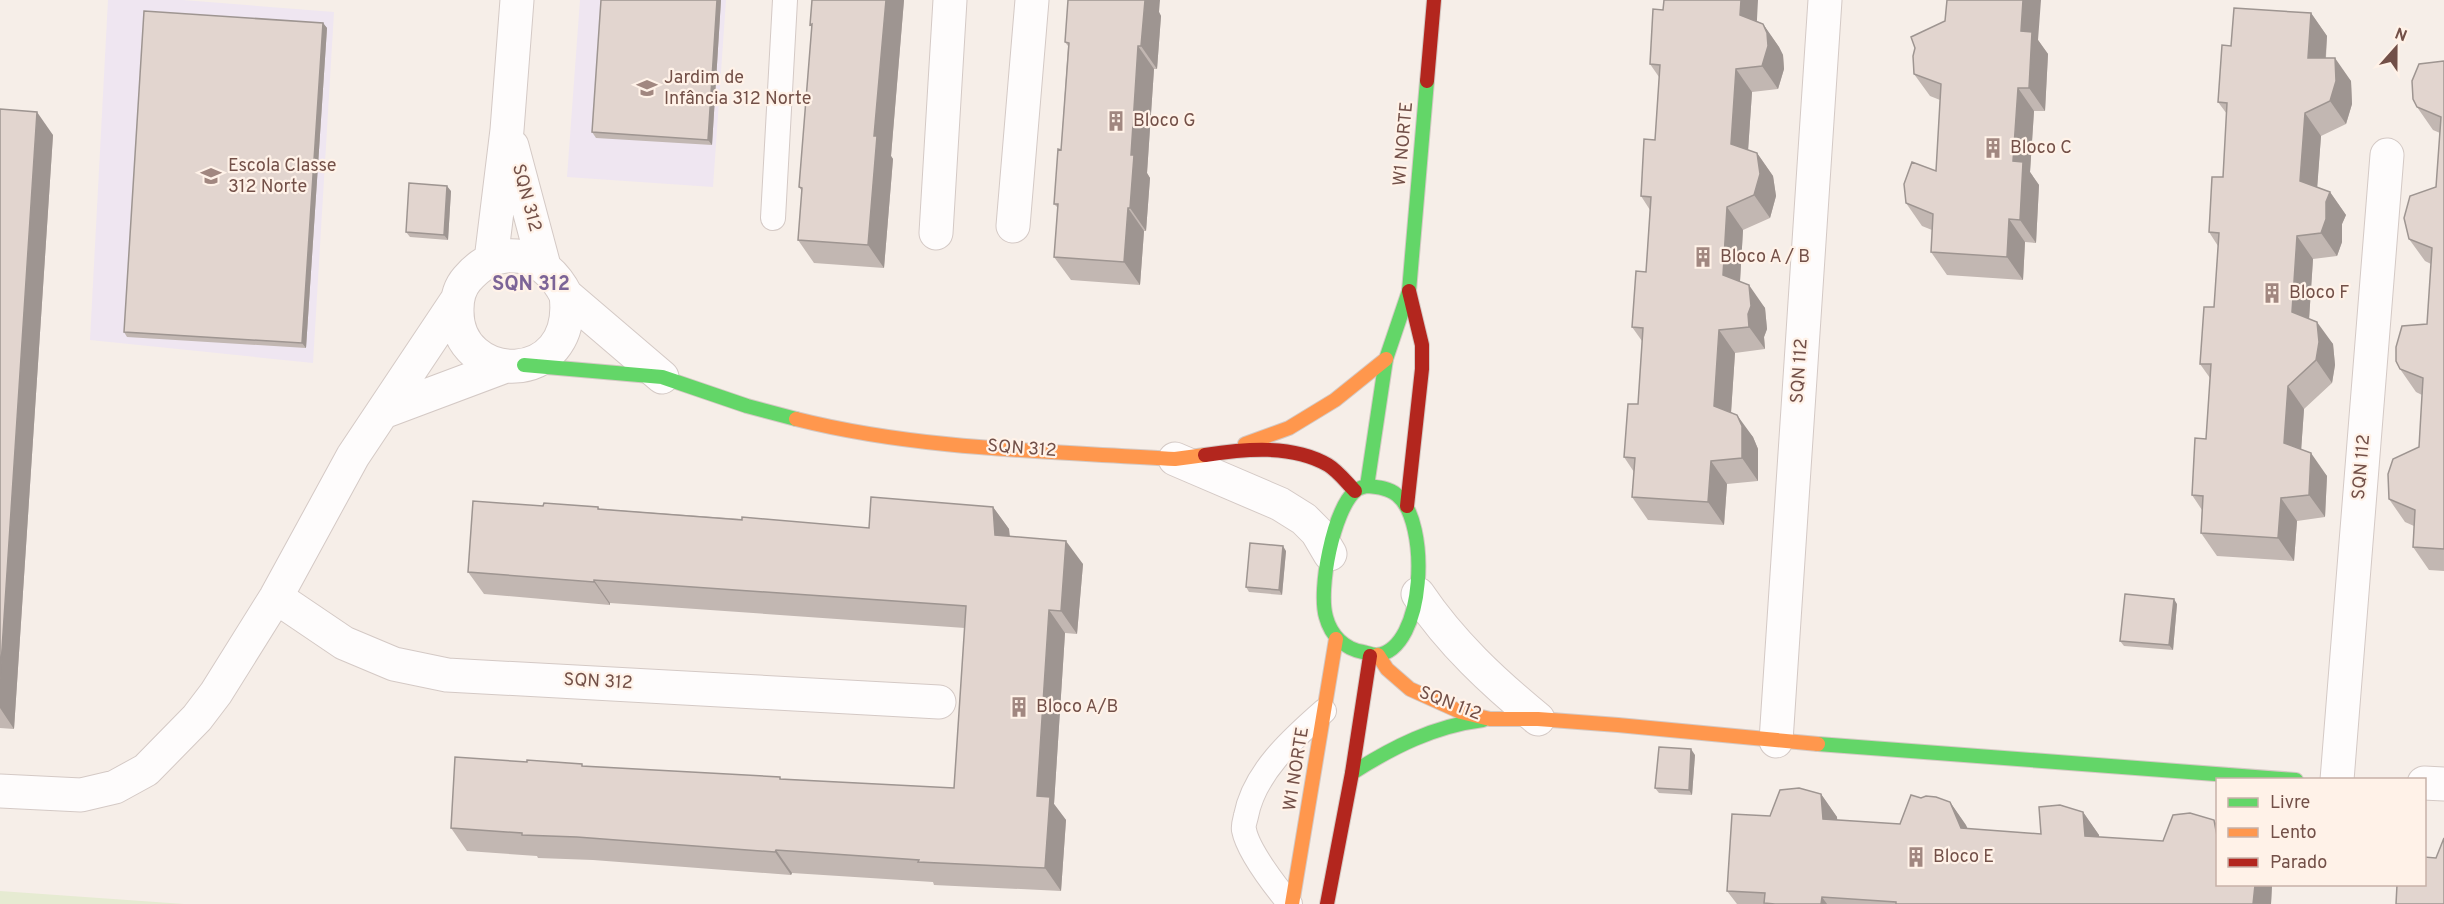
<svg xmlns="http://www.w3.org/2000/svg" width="2444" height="904" font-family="Overpass,sans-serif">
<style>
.education{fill:#efe6f1}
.green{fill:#e6ebd2}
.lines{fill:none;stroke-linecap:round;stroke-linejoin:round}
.lane-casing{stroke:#d4c9c5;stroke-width:26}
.street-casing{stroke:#d4c9c5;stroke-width:35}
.fast-casing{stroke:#d4c9c4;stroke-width:16}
.slow-casing{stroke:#d4c9c4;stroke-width:16}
.jam-casing{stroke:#d4c9c4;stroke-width:16}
.lane{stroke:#fefcfc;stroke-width:24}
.street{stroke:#fefcfc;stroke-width:33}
.fast{stroke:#63d668;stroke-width:14}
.slow{stroke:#ff974d;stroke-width:14}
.jam{stroke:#b3261e;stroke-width:14}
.wall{fill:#c2b7b2}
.shaded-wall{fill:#9e9591}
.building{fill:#e2d5cf;stroke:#9e9591;stroke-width:1.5}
.labels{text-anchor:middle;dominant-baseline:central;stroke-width:4.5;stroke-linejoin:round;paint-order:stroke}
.poi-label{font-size:18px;fill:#735048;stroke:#fff2e8;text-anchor:start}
.street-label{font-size:18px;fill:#735048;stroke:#fff2e8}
.neighbourhood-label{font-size:20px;font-weight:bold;fill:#7c6497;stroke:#fff2e8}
</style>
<rect width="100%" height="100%" fill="#f6eee8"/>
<path class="education" d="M108,0H183L334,12L313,363L90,340Z
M580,0H726L713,187L567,177Z"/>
<path class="green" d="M0,891L184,904H0Z"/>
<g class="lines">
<g class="lane-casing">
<path id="lane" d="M773,218L785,0
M1290,904C1276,887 1248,851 1244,830C1243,826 1245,820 1246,816C1254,773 1292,739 1324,711"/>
</g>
<g class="street-casing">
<path id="street" d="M512,146L544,266
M1013,226L1032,0
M936,233L950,0
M491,260L507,130L517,0
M566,295C578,389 455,386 457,309C457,298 460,287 467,279C500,240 545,253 566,295L662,377
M383,412L506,366
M1175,459L1280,504L1304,519L1317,532L1330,554
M1418,594C1451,643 1493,682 1538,719
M276,597L344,643L394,664L447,675L939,702
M1776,741L1825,0
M2337,780L2387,155
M2424,783L2444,784
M0,791L81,795L115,787L146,770L197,718L216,693L276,597L353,456L457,300"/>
</g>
<g class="fast-casing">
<path id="fast" d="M524,365L662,377L747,406L796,419
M1367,486L1386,359L1409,291L1427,81
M1367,486C1377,487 1389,488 1397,495C1430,521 1426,649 1377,655C1373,655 1367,653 1363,652C1345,649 1331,636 1326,617C1318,590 1333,511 1355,491C1358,488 1363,487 1367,486Z
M1818,744L2296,780
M1352,773C1393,747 1434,726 1483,720"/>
</g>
<g class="slow-casing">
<path id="slow" d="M796,419C919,450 1049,451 1175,459L1205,455
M1245,444L1289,428L1335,400L1386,359
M1378,655L1387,669L1410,689L1461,712L1490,719H1538L1618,725L1818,744
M1292,904L1336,639"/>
</g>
<g class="jam-casing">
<path id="jam" d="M1427,81L1434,0
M1205,455C1244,449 1292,444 1328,465C1338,471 1347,483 1355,491
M1407,506L1422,369V345L1409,291
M1327,904L1352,773L1370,656"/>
</g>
<use href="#lane" class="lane"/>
<use href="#street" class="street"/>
<use href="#fast" class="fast"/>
<use href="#slow" class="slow"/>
<use href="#jam" class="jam"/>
</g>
<path class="wall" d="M721,0L712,145L596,138L592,132Z
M812,0H904L891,156L893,159L884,268L814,263L798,240L802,191L799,187L812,28L810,25Z
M1663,10L1757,21L1763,24L1779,47L1783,55L1784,69L1778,89L1752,92L1748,150L1757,153L1773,176L1776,196L1770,218L1743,230L1740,282L1765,308L1767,329L1764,337L1765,349L1735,353L1731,412L1753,437L1758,449V481L1727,484L1724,525L1648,520L1632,497L1634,472L1624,457L1638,404L1642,341L1632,327L1646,272L1650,210L1641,196L1655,140L1659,77L1650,64Z
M1159,12L1161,16L1157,69H1154L1147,173L1150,178L1146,231H1144L1140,285L1071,280L1054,257L1058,208L1054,204L1061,150L1068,46L1065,42Z
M2311,13L2327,36L2326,58L2351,81L2352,104L2346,124L2321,136L2317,187L2330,192L2346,215L2342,224V242L2337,256L2313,259L2309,319L2333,344L2335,365L2332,383L2304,409L2301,450L2327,476L2325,517L2297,521L2294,561L2217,556L2201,533L2202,510L2192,495L2206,439L2210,378L2200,364L2214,307L2218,246L2209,232L2223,177L2227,114L2218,102L2231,46Z
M1945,21L2038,40L2048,54L2045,111H2034L2030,172L2039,185L2036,243L2025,242L2023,280L1947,275L1931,252L1932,230L1922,226L1906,203L1936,171L1940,100L1930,96L1914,74Z
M323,23L327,28L306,348L127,337L124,332Z
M2444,61V571L2429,570L2413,547L2414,526L2405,522L2389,499L2419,447L2422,395L2416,392L2400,369L2427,324L2431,264L2425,261L2409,239L2436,187L2440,133L2433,130L2417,107Z
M0,109L53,135L14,729L0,728Z
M451,191L448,240L410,237L406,232Z
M543,506L598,507L600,509L869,528L993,507L1009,529L1010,536L1083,564L1077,634L1065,633L1054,804L1066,820L1061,891L934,885L933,882L792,873L791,875L593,860L538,858L537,856L467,851L451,828L584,766L781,779L954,788L965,628L610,603V605L484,594L468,572Z
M1286,551L1282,595L1249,592L1246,587Z
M2177,604L2173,650L2124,646L2120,641Z
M1695,755L1692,795L1659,793L1655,788Z
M1821,794L1837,817V820L1900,824L1921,798L1950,802L1968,829L2041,834L2083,812L2099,835V837L2217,885H2272L2271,904H1737L1727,891L1770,816Z"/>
<path class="shaded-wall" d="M717,0H721L712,145L708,140Z
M886,0H904L891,156L893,159L884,268L868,245L874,136Z
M1145,0H1160L1159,12L1161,16L1157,69L1141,46Z
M1741,0H1758L1756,38L1740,15Z
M2023,0H2041L2038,40L2048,54L2045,111L2029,88L2021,31Z
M2311,13L2327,36L2324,80L2308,58Z
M323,23L327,28L306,348L302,343Z
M1763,24L1779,47L1783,55L1784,69L1778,89L1762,66Z
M1138,46L1154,69L1147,173L1150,178L1146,231L1130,208L1131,155Z
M2335,58L2351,81L2352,104L2346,124L2330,101Z
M1736,69L1752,92L1747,166L1731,144Z
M2018,88L2034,111L2030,172L2039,185L2036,243L2020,220L2013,161Z
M37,112L53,135L14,729L0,708V680Z
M2305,113L2321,136L2316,204L2300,181Z
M1757,153L1773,176L1776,196L1770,218L1754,195Z
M447,186L451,191L448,240L444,235Z
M2330,192L2346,215L2342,224V242L2337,256L2321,233L2326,202Z
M1727,207L1743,230L1739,298L1723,275Z
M1128,208L1144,231L1140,285L1124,262Z
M2009,219L2025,242L2023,280L2007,257Z
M2297,236L2313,259L2308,335L2292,312Z
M1749,285L1765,308L1767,329L1764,337L1765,349L1749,327L1748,314Z
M2317,322L2333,344L2335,365L2332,383L2316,360Z
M1719,330L1735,353L1730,428L1714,406Z
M2288,386L2304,409L2300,466L2284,443Z
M1737,415L1753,437L1758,449V481L1742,458Z
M2311,453L2327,476L2325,517L2309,495Z
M1711,461L1727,484L1724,525L1708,502Z
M2281,498L2297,521L2294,561L2278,538Z
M993,507L1009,529L1011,558L995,535Z
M1066,541L1083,564L1077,634L1061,611Z
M1283,546L1286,551L1282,595L1279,590Z
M594,580L610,603V605L594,582Z
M2174,599L2177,604L2173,650L2169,645Z
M1049,610L1065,633L1054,804L1066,820L1061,891L1045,868L1037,796Z
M1691,749L1695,755L1692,795L1689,790Z
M1821,794L1837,817L1839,842L1823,819Z
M1950,802L1966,825L1977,851L1961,828Z
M2083,812L2099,835L2101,859L2085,836Z
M2214,820L2217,825V836Z
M776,850L792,873L791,875L775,852Z
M2255,885H2272L2271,904H2253Z
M1822,897L1827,904H1821Z"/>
<path class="building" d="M601,0H717L708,140L592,132Z
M812,0H886L874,136H877L868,245L798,240L802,188L799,187L812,24L810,25Z
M1068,0H1145L1141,46H1138L1131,155H1134L1130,208H1128L1124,262L1054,257L1058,204H1054L1058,149L1061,150L1069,43L1065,42Z
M1664,0H1741L1740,15L1763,24L1767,33L1768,46L1762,66L1736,69L1731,144L1757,153L1760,174L1754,195L1727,207L1723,275L1749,285L1751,306L1748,314L1749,327L1719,330L1714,406L1737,415L1742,426V458L1711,461L1708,502L1632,497L1635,458L1624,457L1628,404H1638L1643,328L1632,327L1636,271L1646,272L1651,197L1641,196L1644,139L1655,140L1660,65L1650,64L1653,9L1663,10Z
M1947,0H2023L2021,31L2032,32L2029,88H2018L2013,161L2023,162L2020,220L2009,219L2007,257L1931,252L1933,214L1906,203L1904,184L1912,162L1936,171L1941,84L1914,74L1913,56L1915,48L1911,37L1945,21Z
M2234,8L2311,13L2308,58H2335L2336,81L2330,101L2305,113L2300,181L2330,192L2326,202V219L2321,233L2297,236L2292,312L2317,322L2319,342L2316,360L2288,386L2284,443L2311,453L2309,495L2281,498L2278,538L2201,533L2203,496L2192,495L2195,438L2206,439L2211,364H2200L2204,307H2214L2219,233L2209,232L2212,177H2223L2227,103L2218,102L2222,45L2231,46Z
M144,11L323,23L302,343L124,332Z
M2444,61V549L2413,547L2415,510L2389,499L2388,474L2393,459L2419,447L2423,378L2400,369L2396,361V347L2402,326L2427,324L2432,248L2409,239L2404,218L2410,196L2436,187L2441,117L2417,107L2413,99L2412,81L2419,64Z
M0,109L37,112L0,680Z
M409,183L447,186L444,235L406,232Z
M871,497L993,507L995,535L1066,541L1061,611L1049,610L1037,796L1050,797L1045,868L918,862L919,860L776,850L775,852L577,837L522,835V833L451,828L455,757L527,762V760L582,764V766L780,777V779L954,788L966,606L594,580V582L468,572L473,501L543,506L544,503L598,507V509L742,520V517L869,528Z
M1250,543L1283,546L1279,590L1246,587Z
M2125,594L2174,599L2169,645L2120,641Z
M1659,747L1691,749L1689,790L1655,788Z
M1799,788L1821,794L1823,819L1900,824L1911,795L1921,798L1926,796L1936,797L1950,802L1961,828L2041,834L2039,807L2060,805L2083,812L2085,836L2163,841L2173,815L2190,813L2214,820L2217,836V885H2255L2253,904H1896V902L1822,897L1821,904H1775L1764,903L1765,893L1727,891L1732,814L1770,816L1780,790Z
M2444,838V904H2396L2397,885H2424V857L2436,858Z"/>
<defs>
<g id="school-bare" transform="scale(1.62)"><path d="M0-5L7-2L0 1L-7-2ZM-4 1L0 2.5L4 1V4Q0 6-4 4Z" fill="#a18780" stroke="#fff2e8" stroke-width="2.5" paint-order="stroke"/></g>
<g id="building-bare" transform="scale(1.62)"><path d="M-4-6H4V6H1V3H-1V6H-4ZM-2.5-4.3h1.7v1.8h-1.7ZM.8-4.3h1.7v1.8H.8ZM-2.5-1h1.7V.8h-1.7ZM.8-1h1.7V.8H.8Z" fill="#a18780" stroke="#fff2e8" stroke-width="2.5" paint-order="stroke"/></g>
</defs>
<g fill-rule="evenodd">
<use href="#school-bare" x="647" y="88"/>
<use href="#building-bare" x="1116" y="121"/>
<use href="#building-bare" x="1993" y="148"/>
<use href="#school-bare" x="211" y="176"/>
<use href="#building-bare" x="1703" y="257"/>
<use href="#building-bare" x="2272" y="293"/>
<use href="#building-bare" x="1019" y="707"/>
<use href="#building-bare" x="1916" y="857"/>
</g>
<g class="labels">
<g class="poi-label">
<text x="664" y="78">Jardim de<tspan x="664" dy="21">Infância 312 Norte</tspan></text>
<text x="1133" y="121">Bloco G</text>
<text x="2010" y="148">Bloco C</text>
<text x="228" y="166">Escola Classe<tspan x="228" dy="21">312 Norte</tspan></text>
<text x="1720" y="257">Bloco A / B</text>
<text x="2289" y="293">Bloco F</text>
<text x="1036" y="707">Bloco A/B</text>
<text x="1933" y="857">Bloco E</text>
</g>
<g class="street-label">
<text transform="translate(1404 144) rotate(-85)">W1 NORTE</text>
<text transform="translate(526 198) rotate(75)">SQN 312</text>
<text transform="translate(1800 371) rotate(-86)">SQN 112</text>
<text transform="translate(1022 449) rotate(4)">SQN 312</text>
<text transform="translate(2362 467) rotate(-85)">SQN 112</text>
<text transform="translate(598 682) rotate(3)">SQN 312</text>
<text transform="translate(1450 704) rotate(21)">SQN 112</text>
<text transform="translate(1297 769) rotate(-81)">W1 NORTE</text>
</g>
<g class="neighbourhood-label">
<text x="531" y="285">SQN 312</text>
</g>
</g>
<rect x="2216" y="778" width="210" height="108" fill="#fff2e8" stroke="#c7b1a8" stroke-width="1.5"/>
<rect x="2228" y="798" width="30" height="9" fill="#63d668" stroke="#c7b1a8" stroke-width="1.5"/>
<text x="2270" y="808" font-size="18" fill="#735048">Livre</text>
<rect x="2228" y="828" width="30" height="9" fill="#ff974d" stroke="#c7b1a8" stroke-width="1.5"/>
<text x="2270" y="838" font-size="18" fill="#735048">Lento</text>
<rect x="2228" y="858" width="30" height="9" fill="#b3261e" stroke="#c7b1a8" stroke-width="1.5"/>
<text x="2270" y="868" font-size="18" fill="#735048">Parado</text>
<g transform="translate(2396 48) rotate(21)" stroke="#fff2e8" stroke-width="4.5" paint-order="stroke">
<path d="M0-4.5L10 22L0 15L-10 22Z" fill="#735048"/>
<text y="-9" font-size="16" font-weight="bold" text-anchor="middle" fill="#735048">N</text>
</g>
</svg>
